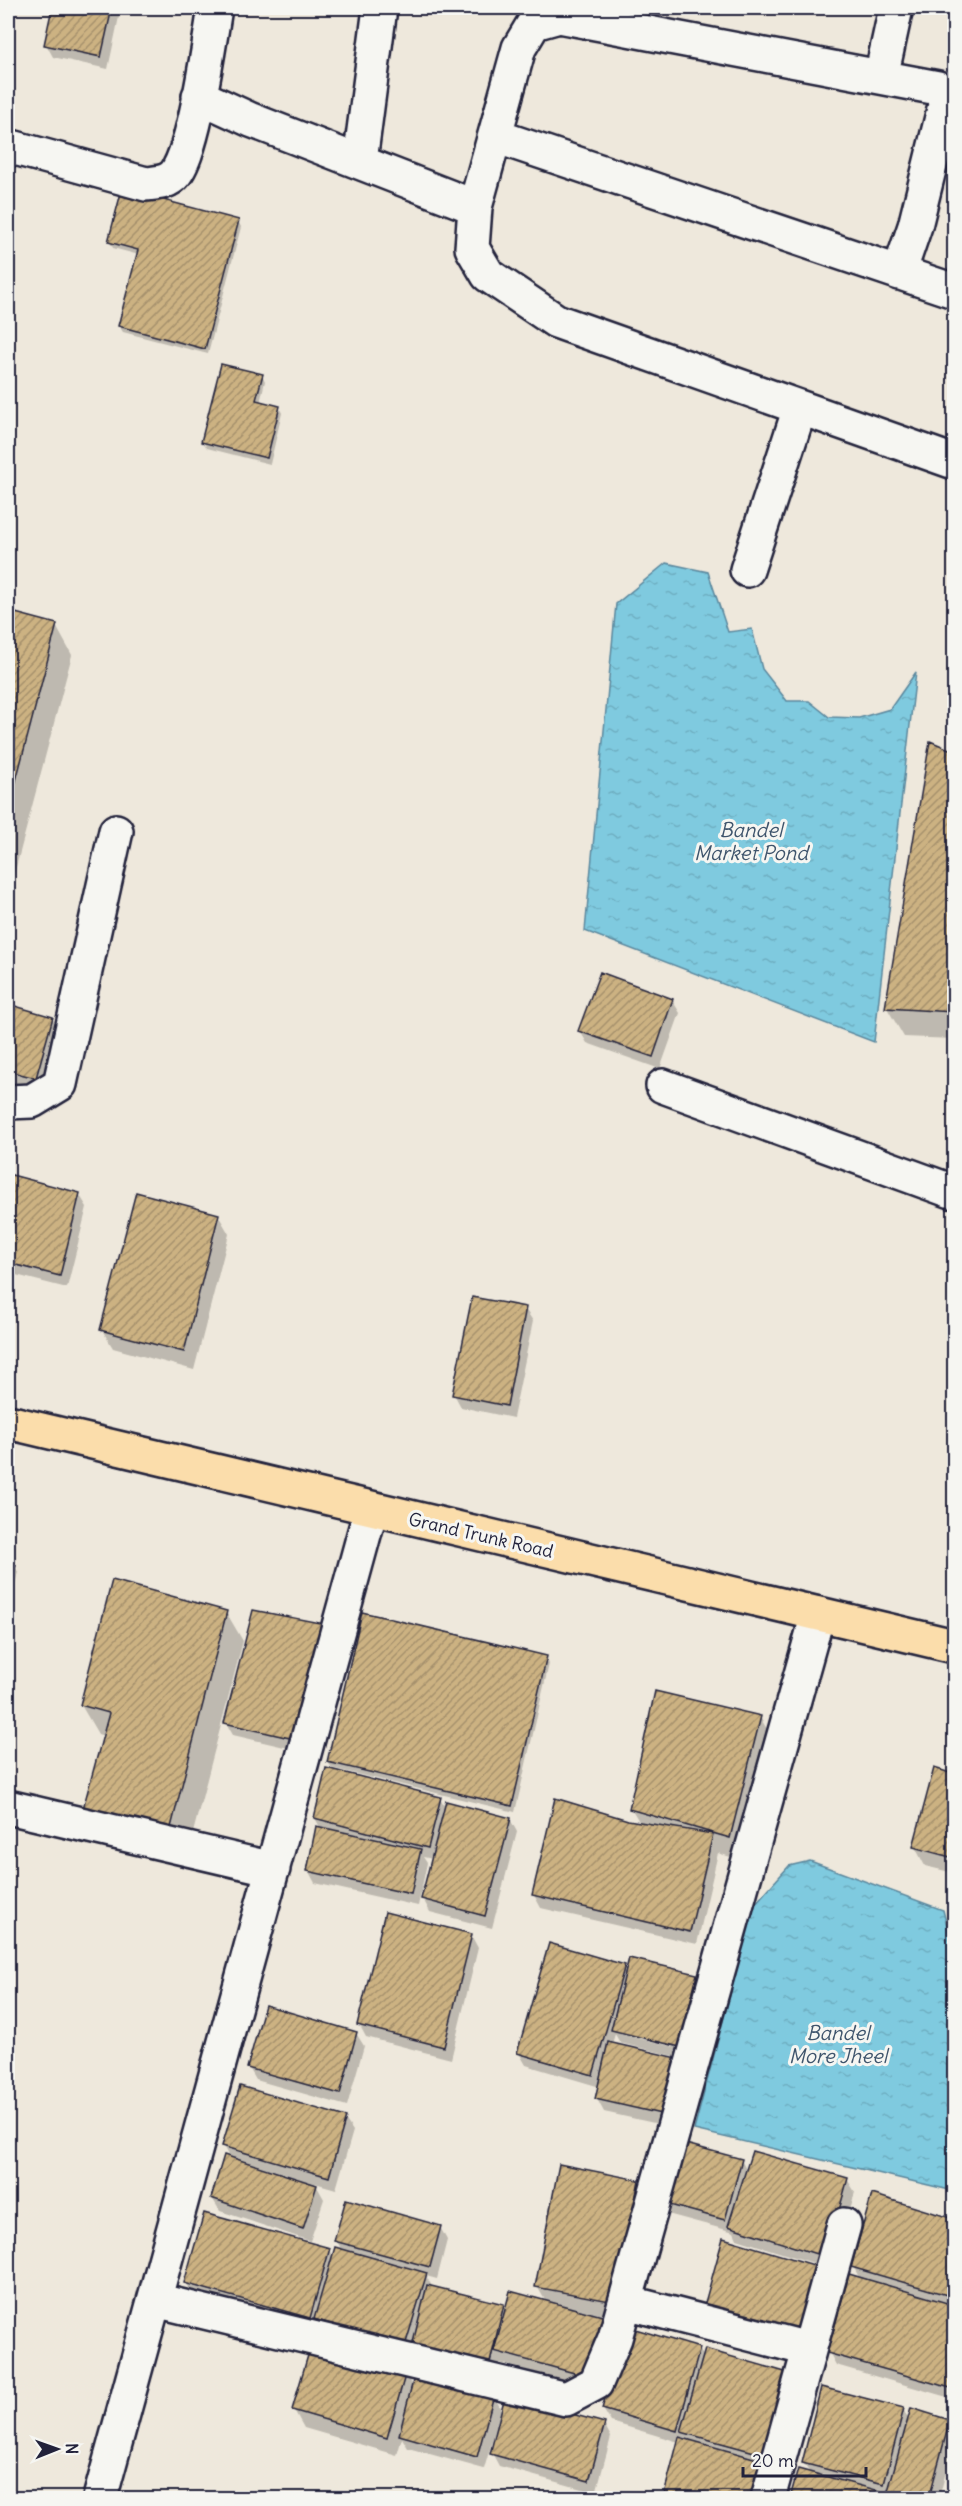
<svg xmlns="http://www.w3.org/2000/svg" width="962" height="2506" font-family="Delius,sans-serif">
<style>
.water{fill:url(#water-ripples);stroke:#5a879d;stroke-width:1.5}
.shadow{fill:#0003;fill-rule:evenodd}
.building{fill:url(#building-hatch);stroke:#22223b;stroke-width:1.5}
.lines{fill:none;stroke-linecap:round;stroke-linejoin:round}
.minor-casing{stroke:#22223b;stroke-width:38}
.major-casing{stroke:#22223b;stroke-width:38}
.minor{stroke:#f6f6f2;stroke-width:33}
.major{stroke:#fbddab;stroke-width:33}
.labels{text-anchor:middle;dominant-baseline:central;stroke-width:6;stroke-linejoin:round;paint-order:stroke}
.street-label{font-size:18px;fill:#22223b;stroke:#f6f6f2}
.water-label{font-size:20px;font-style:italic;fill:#3e546c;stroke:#f6f6f2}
</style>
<defs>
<pattern id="water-ripples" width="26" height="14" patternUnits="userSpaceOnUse" patternTransform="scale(1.5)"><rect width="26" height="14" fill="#7fcadf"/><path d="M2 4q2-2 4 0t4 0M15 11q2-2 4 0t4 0" fill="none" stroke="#6dadc0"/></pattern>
<pattern id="building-hatch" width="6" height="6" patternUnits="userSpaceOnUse" patternTransform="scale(1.5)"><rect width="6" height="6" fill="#ccb282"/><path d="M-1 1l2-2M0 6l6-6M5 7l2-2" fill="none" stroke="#a5906c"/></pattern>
</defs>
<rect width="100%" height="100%" fill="#eee8dc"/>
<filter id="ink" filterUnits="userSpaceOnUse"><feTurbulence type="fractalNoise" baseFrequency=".0167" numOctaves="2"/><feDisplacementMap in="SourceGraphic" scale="12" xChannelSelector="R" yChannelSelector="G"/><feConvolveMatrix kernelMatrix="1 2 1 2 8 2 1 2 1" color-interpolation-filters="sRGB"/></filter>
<g filter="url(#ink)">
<path class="water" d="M666,563L708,572L728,632L752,629L762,669L787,701H809L829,717L859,718L890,709L916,672L874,1042L585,931L616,604Z
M810,1861L943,1910L954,1953V2191L694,2130L754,1905L789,1866Z"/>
<path class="shadow" d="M54,8H117L120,12L108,69L53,57L46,44Z
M238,221L241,227L208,354L123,332L119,326L139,255L113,248L110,242Z
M262,375L265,381L260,403L279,407L282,413L270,464L207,448L203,442Z
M8,613L56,626L72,655L11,886H8Z
M931,743L954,753V1039L904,1037L887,1008Z
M672,1000L680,1013L660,1069L587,1043L580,1031Z
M8,1006L52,1018L68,1047L53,1107L8,1094Z
M8,1176L79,1194L87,1207L67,1288L8,1273Z
M218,1215L229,1234L194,1370L113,1348L102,1330Z
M525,1309L533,1321L513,1418L461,1407L454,1394Z
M8,1564L15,1566L18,1572L8,1614Z
M226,1612L243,1641L184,1867L99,1845L104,1736L98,1734L81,1705Z
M254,1612L310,1753L233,1735L226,1723Z
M546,1658L549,1664L515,1812L332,1768L328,1762Z
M760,1717L773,1740L743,1861L718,1853L697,1944L541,1908L534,1895L640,1823L631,1808Z
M935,1770L954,1775V1873L925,1866L915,1847Z
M440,1799L446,1809L510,1819L517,1832L492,1928L430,1912L423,1899L433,1859L423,1857L427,1863L418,1906L315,1883L308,1870L321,1829L315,1818Z
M471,1935L478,1948L451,2059L366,2037L359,2024Z
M624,1966L627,1972L696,1975L704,1988L687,2059L620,2043L615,2034L612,2044L677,2128L604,2112L597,2099L600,2087L526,2065L519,2053ZM621,2031L688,2047L687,2050L621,2034Z
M356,2033L364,2046L347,2106L256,2080L249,2068Z
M345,2119L353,2131L336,2189L315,2183L324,2199L310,2241L220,2211L212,2198L231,2159L224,2146Z
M673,2141L741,2160L747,2171L847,2179L855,2192L833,2269L737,2239L734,2232L664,2213Z
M638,2181L651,2204L596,2389L500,2363L495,2383L196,2301L186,2282L329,2250L333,2258L342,2250L336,2240L440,2227L447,2240L437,2279L426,2276L433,2288L504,2306L506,2310L546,2302L537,2286Z
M873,2196L954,2221V2399L836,2365L829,2352L860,2279L853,2266Z
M699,2349L704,2357L791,2375L769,2498H664L679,2442L611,2422L603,2409Z
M405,2373L413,2388L493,2396L502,2411L604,2424L611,2437L596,2493L499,2466L492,2453L495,2439L493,2438L484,2469L408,2448L402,2438L397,2455L304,2428L294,2410Z
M903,2409L909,2421H949L954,2430V2442L939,2498H888L889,2496L880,2493L883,2498H791L799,2470L810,2473L803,2463Z"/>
<path class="building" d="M52,8H112L101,57L44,45Z
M122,189L239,220L205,349L118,326L138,250L108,242Z
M221,364L263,374L256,400L280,406L267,458L201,442Z
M8,611L57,624L8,811Z
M930,741L954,751V1012L885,1008Z
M600,972L673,999L653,1057L578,1031Z
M8,1004L53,1017L36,1078L8,1071Z
M8,1174L80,1193L60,1276L8,1263Z
M136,1192L219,1214L184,1352L100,1330Z
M472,1297L526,1307L507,1406L452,1395Z
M8,1563L16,1565L8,1597Z
M112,1580L227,1611L168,1839L81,1816L109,1713L80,1705Z
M253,1610L330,1625L303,1741L224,1723Z
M362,1612L547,1656L512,1806L327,1762Z
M655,1691L761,1716L730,1838L629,1809Z
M326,1768L441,1797L428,1848L314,1818Z
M934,1768L954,1774V1858L913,1847Z
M555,1798L628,1820L713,1834L690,1932L532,1895Z
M446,1801L511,1818L485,1916L421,1899Z
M316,1826L421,1849L411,1894L307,1871Z
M385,1912L472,1934L444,2047L357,2025Z
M549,1943L625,1965L593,2075L517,2053Z
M629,1958L697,1974L680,2047L611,2030Z
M265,2005L357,2032L340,2094L247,2068Z
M608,2042L682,2059L670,2116L595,2099Z
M240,2086L346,2117L329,2177L222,2146Z
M671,2140L742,2159L725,2220L655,2201Z
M752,2151L848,2178L826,2257L728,2226Z
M224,2155L317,2185L303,2229L211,2198Z
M559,2164L639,2180L615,2302L535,2287Z
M872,2194L954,2219V2297L851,2267Z
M346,2199L441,2226L430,2267L334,2241Z
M204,2213L330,2248L310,2318L184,2283Z
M723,2238L824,2268L803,2339L703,2310Z
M335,2247L427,2273L405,2346L314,2319Z
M849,2274L954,2305V2389L827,2353Z
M427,2285L504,2304L488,2371L411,2351Z
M510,2291L606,2317L589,2377L494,2351Z
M625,2326L700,2348L677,2431L602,2409Z
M311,2345L406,2372L387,2438L292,2410Z
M705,2349L792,2374L769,2456L681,2432Z
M415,2373L494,2395L477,2457L399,2435Z
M821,2387L904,2408L884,2484L802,2463Z
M505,2396L605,2423L589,2481L490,2454Z
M911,2408L950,2420L929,2498H886Z
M679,2437L768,2462L758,2498H663Z
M798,2469L880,2491L879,2498H790Z"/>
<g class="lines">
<g class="minor-casing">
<path id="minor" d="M881,77L896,8
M199,96L251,120L475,207
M495,136L954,291
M8,146L146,184C154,183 165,183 172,177C193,163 210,37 215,8
M360,161L380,8
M899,273L915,226L945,105V95L938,88L559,16L534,23L519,48L475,207L472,248L488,275L556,321L954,462
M747,570L800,408
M663,1086L954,1192
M8,1102L32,1101L60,1084L116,831
M8,1807L273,1869
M155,2300L566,2399L596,2383L615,2338L818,1614
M626,2302L808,2349
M100,2498L371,1509
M768,2498L844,2225"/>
</g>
<g class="major-casing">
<path id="major" d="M8,1422L954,1646"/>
</g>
<use href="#minor" class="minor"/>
<use href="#major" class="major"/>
</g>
</g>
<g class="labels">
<g class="street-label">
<text transform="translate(481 1535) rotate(13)">Grand Trunk Road</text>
</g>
<g class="water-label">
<text x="751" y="829">Bandel<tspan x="751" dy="23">Market Pond</tspan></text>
<text x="838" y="2032">Bandel<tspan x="838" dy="23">More Jheel</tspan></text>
</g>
</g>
<rect width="962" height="2506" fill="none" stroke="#f6f6f2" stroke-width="30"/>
<rect x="15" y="15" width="932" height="2476" fill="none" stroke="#22223b" stroke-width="2" filter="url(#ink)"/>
<g transform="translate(57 2449) rotate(89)" stroke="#f6f6f2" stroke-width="4.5" paint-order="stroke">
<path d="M0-4.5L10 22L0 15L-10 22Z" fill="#22223b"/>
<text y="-9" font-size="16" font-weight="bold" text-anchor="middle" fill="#22223b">N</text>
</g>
<path d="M743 2467v9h123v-9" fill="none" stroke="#22223b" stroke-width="3"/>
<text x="752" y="2467" font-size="18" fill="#22223b" stroke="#f6f6f2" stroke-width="4.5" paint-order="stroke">20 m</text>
</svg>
